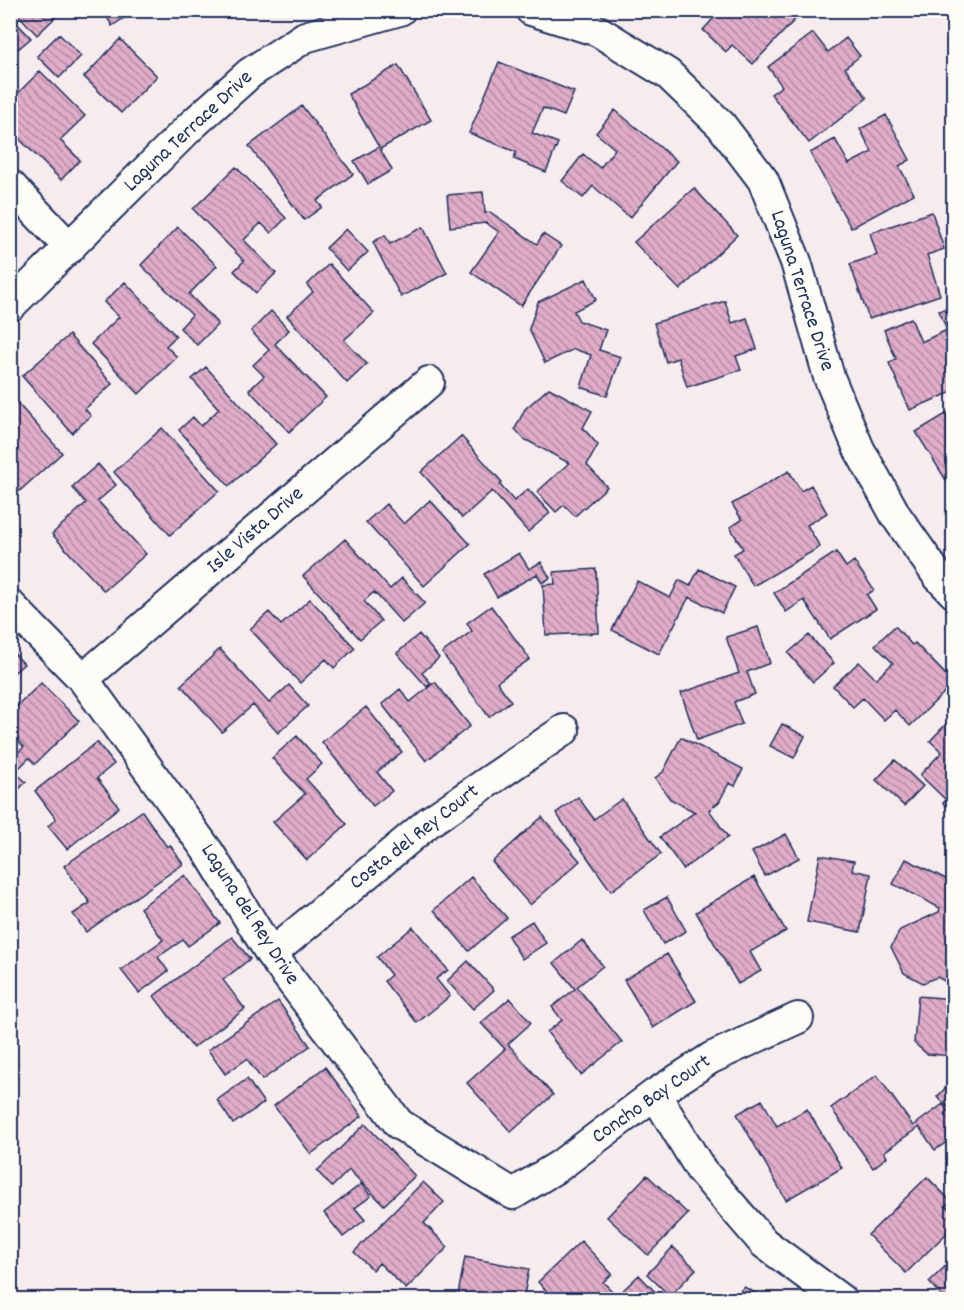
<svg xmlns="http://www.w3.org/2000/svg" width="964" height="1310" font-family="Dekko,sans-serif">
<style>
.building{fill:url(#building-back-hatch);stroke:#1b2f5e;stroke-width:1.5}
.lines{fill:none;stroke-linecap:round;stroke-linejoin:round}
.minor-casing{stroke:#1b2f5e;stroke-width:34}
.minor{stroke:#fdfcf7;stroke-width:30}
.labels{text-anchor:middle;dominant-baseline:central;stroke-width:4.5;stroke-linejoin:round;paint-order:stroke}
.street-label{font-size:21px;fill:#1b2f5e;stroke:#fdfcf7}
</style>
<defs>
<pattern id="building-back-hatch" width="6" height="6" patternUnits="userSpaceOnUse" patternTransform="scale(1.5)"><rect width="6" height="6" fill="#e0acc7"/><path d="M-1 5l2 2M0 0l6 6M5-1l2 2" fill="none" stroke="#b58ca5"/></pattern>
</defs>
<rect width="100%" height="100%" fill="#f7eced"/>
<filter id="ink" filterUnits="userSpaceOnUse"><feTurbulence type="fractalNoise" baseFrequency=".0167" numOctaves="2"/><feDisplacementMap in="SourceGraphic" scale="12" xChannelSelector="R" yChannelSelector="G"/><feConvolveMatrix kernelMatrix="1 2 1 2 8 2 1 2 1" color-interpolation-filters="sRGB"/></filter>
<g filter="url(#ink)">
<path class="building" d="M14,10H63L37,35Z
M103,10H124L127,16L112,26Z
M721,10H804L753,64L732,45L726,52L703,30Z
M12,18L31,38L10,56V20Z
M813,33L828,52L846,38L860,56L845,68L867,98L809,143L771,94L782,86L768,67Z
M59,34L81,56L59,78L37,56Z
M120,39L157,76L121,113L84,77Z
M499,62L574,92L564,116L543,108L532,133L558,143L546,172L514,159L516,152L469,133Z
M398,65L431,120L380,149L392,170L368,184L354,161L379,147L348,94Z
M40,71L85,116L60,140L80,160L61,180L10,130V101Z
M302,106L353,174L317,201L322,207L304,220L249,146Z
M615,110L677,161L630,218L593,186L583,198L562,181L583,154L600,168L615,149L596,133Z
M886,115L910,160L899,166L914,194L851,228L810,153L835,139L849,164L872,152L860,129Z
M236,167L286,218L271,233L261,223L244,240L276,273L256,293L234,271L244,261L193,209Z
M694,188L737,235L680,290L634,242Z
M483,192L485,213L490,212L537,244L543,234L561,246L521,306L471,272L499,232L486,223L450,227L447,195Z
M932,212L944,249L927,255L940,295L869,319L850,264L877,255L870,233Z
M178,227L217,266L189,294L218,324L197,345L180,328L192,315L141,265Z
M423,227L447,273L401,297L373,242L385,235L390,244Z
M346,229L368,252L347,271L326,248Z
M329,264L374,313L344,340L367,364L347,383L287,316L313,292L307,285Z
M586,279L596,300L574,311L579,321L606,330L599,350L621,357L607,396L581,387L591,355L574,349L545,363L529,329L538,302Z
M125,282L176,336L166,346L177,357L139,394L91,344L119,317L104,302Z
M725,301L732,323L747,318L757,349L736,356L741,370L687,387L678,358L666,362L654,323Z
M954,305V391L910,410L889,363L896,359L884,330L911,318L921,342L947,330L939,311Z
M271,311L289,330L275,344L326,397L289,432L249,390L264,376L253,365L269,350L251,331Z
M69,335L112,384L85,409L91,416L72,433L22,376Z
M206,367L276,444L229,486L179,430L193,417L201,426L219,409L192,379Z
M549,388L592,411L583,428L598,445L587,465L607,487L575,516L564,505L556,512L537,492L569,463L524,439L515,429L525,409Z
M10,395L62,453L14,496L10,492Z
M954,409V493L916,432Z
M162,428L219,491L170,535L114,472Z
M461,436L502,482L500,485L514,501L528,489L550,513L528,532L492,491L462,518L421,472Z
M98,464L116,485L98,501L146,554L104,591L52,534L86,503L72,487Z
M789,471L801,491L811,485L827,513L807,525L820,547L753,586L734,554L743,549L730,527L742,520L732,504Z
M430,500L470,544L424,586L366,522L386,504L404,524Z
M345,539L390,589L402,578L425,603L402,623L374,592L364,601L381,621L360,639L303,576Z
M836,552L846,567L854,561L874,590L867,595L876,609L830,639L804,600L786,612L774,593Z
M519,553L529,569L541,562L550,578L542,583L537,574L497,597L484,574Z
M596,569L599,633L546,635L543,585L555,584L554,572Z
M699,569L735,587L722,613L689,597L659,654L612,630L637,581L670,598L679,580L690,586Z
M310,599L355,648L334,668L326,659L300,683L250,629L269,612L281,625Z
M491,606L530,659L497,682L511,701L489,717L442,653L472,631L467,623Z
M895,626L912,645L915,643L954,683L910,726L895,710L884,720L863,698L853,707L833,686L859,662L876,679L893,663L875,645Z
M758,627L770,663L747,672L755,694L734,702L742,724L697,740L681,693L739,673L726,637Z
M419,634L439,658L422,673L431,683L427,687L397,653Z
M809,635L834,663L813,682L788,653Z
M10,649L24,664L10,676Z
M220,649L269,703L289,685L308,706L278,733L253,705L222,732L181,685Z
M435,682L470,726L426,761L382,704L400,689L410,702Z
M41,683L79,721L35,764L29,758L15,772L26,782L10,798V760L24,747L10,733V713Z
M366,707L402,752L377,772L392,791L373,806L322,742Z
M947,723L954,729V813L943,803L946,800L920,775L942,752L930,741Z
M782,724L805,736L794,758L770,746Z
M297,736L322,764L306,779L347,824L307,860L273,822L305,794L272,758Z
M681,737L743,769L735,786L729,783L719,802L709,810L728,837L683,869L660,837L695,812L670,799L655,778L663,772Z
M97,742L114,764L97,778L119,807L67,849L48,826L56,819L35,791Z
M895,760L923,786L904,806L876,780Z
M578,797L594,819L622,799L661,854L611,891L556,813Z
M142,811L167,847L170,845L183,864L86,932L73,914L90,903L64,866Z
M542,817L580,861L530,905L492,862Z
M786,834L799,858L765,876L752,852Z
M820,855L854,861L852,870L871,874L860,932L807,922Z
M906,859L954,883V982L950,984L937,977L923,983L904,973L891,947L900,930L939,912L940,908L893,884Z
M185,875L220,923L188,946L183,940L158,957L168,971L139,993L121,970L163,940L140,908Z
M471,877L507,918L469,951L434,910Z
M754,877L786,931L750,952L761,971L738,984L696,912Z
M667,897L686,931L663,944L644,910Z
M532,921L546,943L522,959L508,936Z
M413,927L448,970L436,979L450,996L417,1023L384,981L391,975L377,957Z
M232,937L250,959L223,980L245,1009L193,1048L154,996Z
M582,940L603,966L577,987L622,1042L581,1075L547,1032L562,1020L552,1007L575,989L554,963Z
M667,954L696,1001L653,1028L624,980Z
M468,961L494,990L473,1009L447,981Z
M918,996L954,999V1056L927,1054L914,1043Z
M510,998L531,1023L508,1044L553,1095L511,1132L467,1083L505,1049L481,1023Z
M278,1001L310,1046L262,1080L247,1059L225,1074L208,1050Z
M325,1067L362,1116L311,1154L274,1106Z
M877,1075L913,1126L943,1104L954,1120V1137L935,1150L919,1127L884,1152L887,1157L873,1168L831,1108Z
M247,1079L264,1103L233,1124L217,1100Z
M954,1079V1112L937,1097Z
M762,1100L777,1126L807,1109L842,1168L786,1200L737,1114Z
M365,1124L415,1176L384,1205L349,1170L332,1187L317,1171Z
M647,1175L688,1214L648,1255L607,1217Z
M927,1177L951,1201L946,1206L954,1214V1226L906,1273L868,1235Z
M423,1182L444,1202L424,1223L448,1247L406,1289L379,1263L373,1270L354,1252Z
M361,1184L371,1196L355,1208L365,1220L343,1237L324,1213Z
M581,1241L612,1274L603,1282L617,1296L639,1275L663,1300H555L538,1282Z
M673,1247L696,1269L670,1296L647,1274Z
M465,1257L529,1269L523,1300H457Z
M954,1258V1300H945L929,1282Z
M744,1287L761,1296L765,1300H732Z"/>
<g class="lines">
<g class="minor-casing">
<path id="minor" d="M531,10L598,31L668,74L721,125L763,180L796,262L829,377L859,449L896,516L938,576L954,593
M10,185L70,248
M10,306L192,125L250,73L305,37L400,10
M10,605L83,679L209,853L271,954L399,1124L513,1194L559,1166L655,1094L711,1058L798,1018
M83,679L429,382
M271,954L429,822L564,730
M655,1094L701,1170L764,1243L841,1300"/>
</g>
<use href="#minor" class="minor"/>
</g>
</g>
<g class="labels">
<g class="street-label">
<text transform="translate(189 132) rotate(-43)">Laguna Terrace Drive</text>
<text transform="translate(801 291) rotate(72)">Laguna Terrace Drive</text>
<text transform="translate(256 531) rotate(-41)">Isle Vista Drive</text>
<text transform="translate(415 838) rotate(-38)">Costa del Rey Court</text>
<text transform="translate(249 915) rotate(57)">Laguna del Rey Drive</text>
<text transform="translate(652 1100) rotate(-35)">Concho Bay Court</text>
</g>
</g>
<rect width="964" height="1310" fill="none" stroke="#fdfcf7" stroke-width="36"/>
<rect x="18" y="18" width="928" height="1274" fill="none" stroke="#1b2f5e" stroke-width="2" filter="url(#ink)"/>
</svg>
